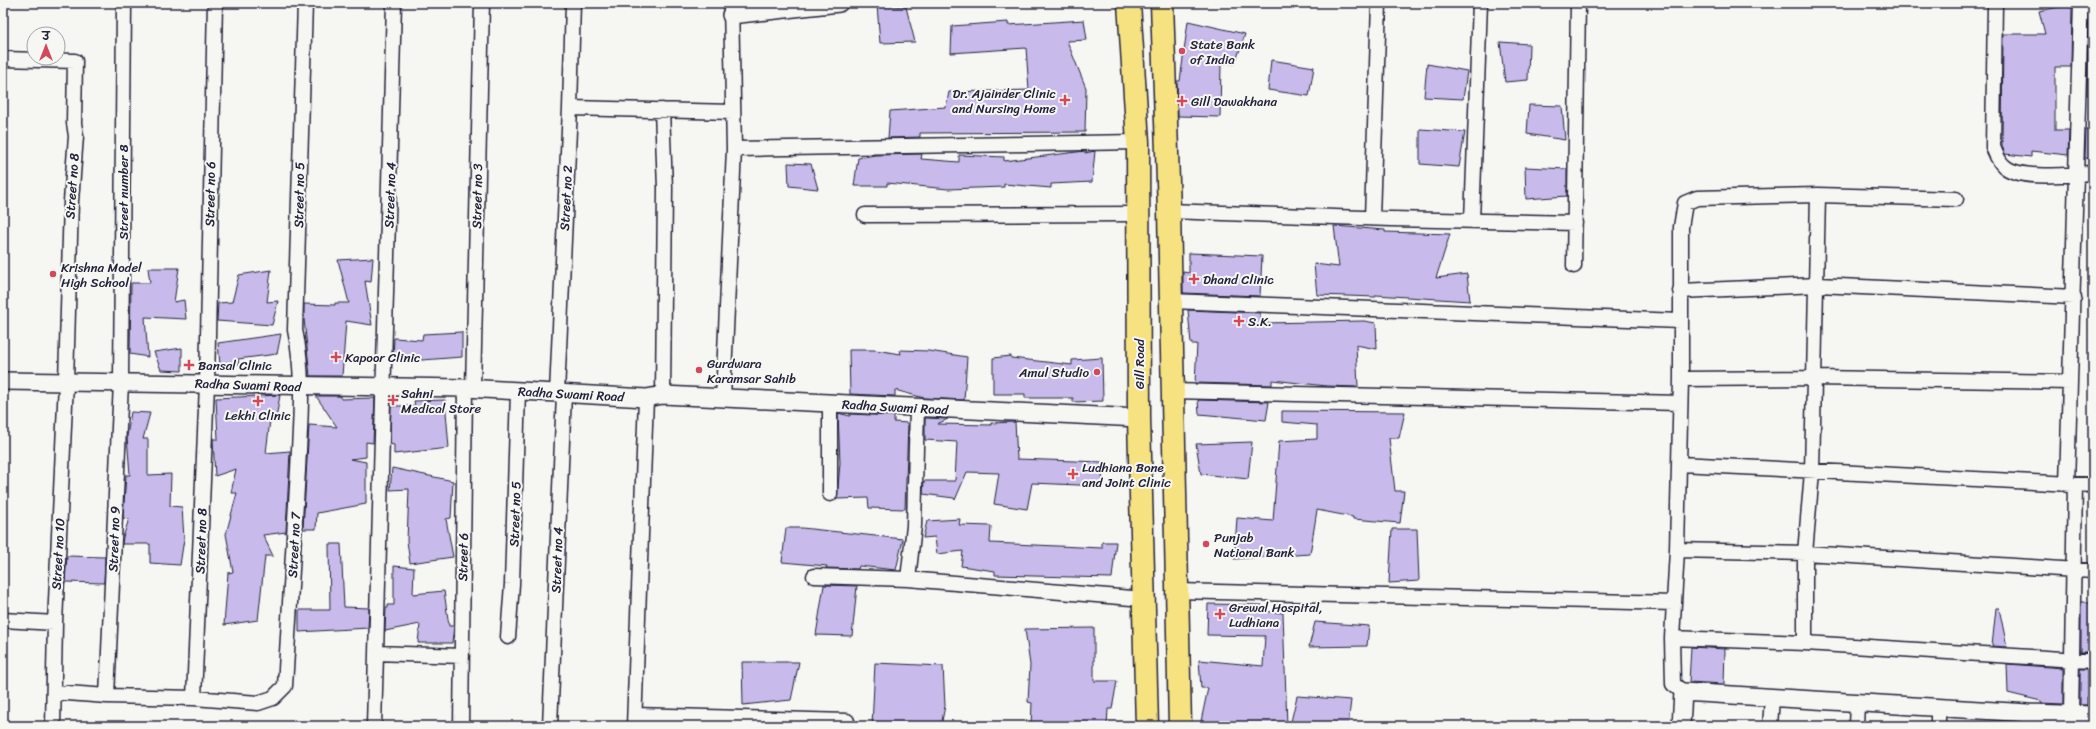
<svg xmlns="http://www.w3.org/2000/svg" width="2096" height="729" font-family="Sriracha,'Playpen Sans Deva',sans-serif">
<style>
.building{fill:#c8bbec;stroke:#22223b}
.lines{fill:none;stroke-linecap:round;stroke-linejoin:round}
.minor-casing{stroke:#22223b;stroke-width:17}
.tertiary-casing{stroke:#22223b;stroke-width:20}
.primary-casing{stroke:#22223b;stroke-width:25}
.minor{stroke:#f6f6f2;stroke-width:14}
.tertiary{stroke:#f6f6f2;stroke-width:17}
.primary{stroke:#f7e281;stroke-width:22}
.poi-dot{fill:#d1495b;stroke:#f6f6f2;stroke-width:1.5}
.labels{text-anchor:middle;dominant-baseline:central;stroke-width:4;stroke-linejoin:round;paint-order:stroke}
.poi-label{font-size:13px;fill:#22223b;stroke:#f6f6f2;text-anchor:start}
.street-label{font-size:13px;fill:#22223b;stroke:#f6f6f2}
</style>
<rect width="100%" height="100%" fill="#f6f6f2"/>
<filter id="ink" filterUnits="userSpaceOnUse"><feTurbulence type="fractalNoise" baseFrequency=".025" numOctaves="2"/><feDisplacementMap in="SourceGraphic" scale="8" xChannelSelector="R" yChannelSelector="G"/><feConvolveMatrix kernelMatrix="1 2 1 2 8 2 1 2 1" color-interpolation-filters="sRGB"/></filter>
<g filter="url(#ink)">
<path class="building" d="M877,5L906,7L915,42L880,43Z
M2089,5H2093V95H2087Z
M2064,6L2072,7L2071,67H2055V130H2069L2068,155L2031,151V157L2005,154L2002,145L2003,34H2045L2039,11Z
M1084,20L1087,40L1067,41L1086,88L1085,132L920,133V137L888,138L890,111L946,107L949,92L1029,90L1026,48L951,53L952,26L1008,22V25Z
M1188,21L1245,34L1235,64L1221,63L1220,117L1178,116L1177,81H1180Z
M1500,42L1529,44L1528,80L1505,82Z
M1271,60L1314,67L1309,96L1268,90Z
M1427,64L1467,71L1463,99L1424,97Z
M1529,105L1562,106L1565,140L1527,134Z
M1420,129L1465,132L1459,167L1420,164Z
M2086,130H2093V159L2085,158Z
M1085,151V153L1095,151L1092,182L1051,184V188L1004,184V187L948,189L887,183V186H854L858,158L875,155L922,154L921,159L959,162V155L1004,157V161Z
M788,163L811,164L818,189L789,186Z
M1525,167L1567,169V196L1526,199Z
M1334,226L1385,230V232L1450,234L1436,278L1467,274L1470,301L1376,295V297L1317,295L1314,264L1339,267Z
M1189,253L1262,256L1260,296L1183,293V272L1189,273Z
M373,258L371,282L365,281L372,325L346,321L342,376H310L304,319V304L335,305V303H349L338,260Z
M148,268H179L174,302L184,300L186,319L145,317L148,357L130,354L131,283H150Z
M271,270L267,302L278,301L272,325L217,321L218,303L232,302L239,275Z
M1188,310L1260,313V319L1264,320V323L1364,321L1376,323L1377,349L1356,345L1358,387L1327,386L1272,380V385L1195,383L1197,344H1191Z
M462,332V357L409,361L393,360L394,338L422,340L423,334Z
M281,334L277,354L238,359L239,364L220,365L218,343Z
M182,348V371L161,370L154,352Z
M849,350H875L901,354L900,350L929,351L967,357L964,400L924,398L895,390V396L850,394Z
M1011,356V358L1072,365V360L1102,358L1103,401L1073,402V398H1025V394H993V358Z
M280,395L276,419L270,420L266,453L290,451L286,532L263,535L273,556H265L258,620L224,625L228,573L233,572L226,534L237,493H231L236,469L215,476L213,439H218L216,398Z
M316,396H341V399L375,398L373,443L366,442V457L350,459L366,462V504L317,513L316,529H303L309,425L337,427Z
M445,400L449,448L394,454V445L390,444L391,406H415L414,401Z
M1198,400L1269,402L1266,420L1199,414Z
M1282,411L1405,412L1399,438H1389L1395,491H1404L1400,523L1353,519V517L1317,510L1310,554L1234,559L1237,518L1273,521L1279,441L1317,439V425L1282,422Z
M131,412L150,413L143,439H148V475L171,474L170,506L182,507L184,539L180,565L150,563V544H122L123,537L129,519L123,518L126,475H130L127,436Z
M838,413L850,416V414L894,416V422L908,423L905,509L869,508L868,498L837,499L840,463Z
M925,418L948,419L937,424L991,425V423L1015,422L1017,459L1103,462L1102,486L1032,483L1027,509L994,504L999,473L967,472L955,500L954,498L923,494L924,481H955L957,442L925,440Z
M1252,442L1248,479L1201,474L1196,444Z
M392,468L453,481L451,518L446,519L453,557L410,563L407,541L409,489L390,490Z
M960,519L959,525L991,526L990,543L1102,548V542H1116L1112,578L995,575V571L961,566L963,551L937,554L935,537L923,538L927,521Z
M786,528H802L903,539L896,570L859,566L858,569L826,568L827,566L782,562Z
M1392,529H1417L1419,581L1389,583Z
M329,544H341L344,607L369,608L368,628L299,632V610H330Z
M67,556L105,557L104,583L65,582Z
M394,566L414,568L413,594L444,591L449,626H454L452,643H418L420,624L385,631L386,608H388V605H394Z
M824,585L857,586L852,636L816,635Z
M2081,602H2093V652H2081Z
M1208,604L1262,605V611L1283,613L1287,726H1200L1208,688H1201L1199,660L1263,666L1265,636L1207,635Z
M1996,608H1999L2007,647L1992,646Z
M1315,622L1369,626L1367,646L1309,647Z
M1094,628V681H1117L1112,709H1108L1107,726H1031L1032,703L1028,702L1030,665L1025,629Z
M1691,647L1725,649L1724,684L1689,682Z
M742,662H799L791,700L743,705Z
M875,663L943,666L945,706L941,726H872Z
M2007,664L2063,668V704L2041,703V701L2008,693Z
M2080,669H2093V698L2087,697V705H2080Z
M1297,696L1351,700L1348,726H1290Z
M2037,723L2088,725V726H2037Z"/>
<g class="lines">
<g class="minor-casing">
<path id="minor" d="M1995,3L1993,147C1996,154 1998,161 2004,166C2020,181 2071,174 2093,173
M3,59L75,61L74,123L76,136L71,201L66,382L55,623L53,726
M570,108L733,112
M662,110L665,188L663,395
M734,149L1138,142
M1169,211L1391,219L1575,223
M865,215L1138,214
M1372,218L1379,3
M1472,221L1480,3
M1574,266L1578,3
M1680,291L1818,285L2074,297
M1171,301L1680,321
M1681,379V227L1685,203L1697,198L1818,195L1956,199
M473,389L482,3
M1172,391L1680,403
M557,393L570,108L573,3
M723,398L734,149L731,3
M830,404V494
M1680,464L2093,485
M2067,485L2081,3
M1677,550L1805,553L2093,571
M814,576L908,579L1143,599
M908,579L914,526L917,408
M1177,591L1674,603
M3,620L55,623
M508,637L512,584L518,391
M1672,638L1805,643L2093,661
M1805,643V553L1812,472L1818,195
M376,653L462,656
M54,692L107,696L194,698L258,703L273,698L285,686C290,614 294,542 298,470C300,424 305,376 295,330L305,3
M1683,692L1673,684L1672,638L1677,550L1681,379L1814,378L2070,382
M107,696L121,382L124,3
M194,698L207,384L215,3
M635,715L847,721
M2071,715L2075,485
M374,726L394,3
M461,726L465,388
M550,726L564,394
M634,726L646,398
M1770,726L1772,698
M1856,726L1857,703
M1938,726V707
M2028,726L2029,713"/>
</g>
<g class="tertiary-casing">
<path id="tertiary" d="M731,15L839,3
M3,381L465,388L646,398L663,395L1139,418
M1681,726L1683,692L2029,713L2093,715"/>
</g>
<g class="primary-casing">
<path id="primary" d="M1129,3L1138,142L1139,418L1147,726
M1162,3L1169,211L1180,726"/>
</g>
<use href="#minor" class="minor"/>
<use href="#tertiary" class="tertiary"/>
<use href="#primary" class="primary"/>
</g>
</g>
<g class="poi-dot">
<circle cx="1182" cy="51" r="4"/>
<path d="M1063 94h4v4h4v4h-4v4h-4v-4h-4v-4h4z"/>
<path d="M1180 95h4v4h4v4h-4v4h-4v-4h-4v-4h4z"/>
<circle cx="53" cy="274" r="4"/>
<path d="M1192 273h4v4h4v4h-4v4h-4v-4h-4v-4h4z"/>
<path d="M1237 315h4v4h4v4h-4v4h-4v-4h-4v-4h4z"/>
<path d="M334 351h4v4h4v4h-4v4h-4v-4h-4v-4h4z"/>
<path d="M187 359h4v4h4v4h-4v4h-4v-4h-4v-4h4z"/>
<circle cx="699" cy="370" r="4"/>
<circle cx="1097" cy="372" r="4"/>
<path d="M391 394h4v4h4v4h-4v4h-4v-4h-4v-4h4z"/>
<path d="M256 395h4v4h4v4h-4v4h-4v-4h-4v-4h4z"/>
<path d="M1071 468h4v4h4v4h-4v4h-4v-4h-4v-4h4z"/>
<circle cx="1206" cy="544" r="4"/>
<path d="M1218 608h4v4h4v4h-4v4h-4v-4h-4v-4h4z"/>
</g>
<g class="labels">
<g class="poi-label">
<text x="1190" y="44">State Bank<tspan x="1190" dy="15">of India</tspan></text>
<text x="1056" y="93" text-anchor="end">Dr. Ajainder Clinic<tspan x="1056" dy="15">and Nursing Home</tspan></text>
<text x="1191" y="101">Gill Dawakhana</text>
<text x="61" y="267">Krishna Model<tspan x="61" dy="15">High School</tspan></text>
<text x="1203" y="279">Dhand Clinic</text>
<text x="1248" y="321">S.K.</text>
<text x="345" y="357">Kapoor Clinic</text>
<text x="707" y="363">Gurdwara<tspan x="707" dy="15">Karamsar Sahib</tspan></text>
<text x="198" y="365">Bansal Clinic</text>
<text x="1089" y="372" text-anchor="end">Amul Studio</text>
<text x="401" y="393">Sahni<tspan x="401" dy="15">Medical Store</tspan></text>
<text x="258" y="415" text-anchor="middle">Lekhi Clinic</text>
<text x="1082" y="467">Ludhiana Bone<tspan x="1082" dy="15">and Joint Clinic</tspan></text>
<text x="1214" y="537">Punjab<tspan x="1214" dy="15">National Bank</tspan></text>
<text x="1229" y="607">Grewal Hospital,<tspan x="1229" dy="15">Ludhiana</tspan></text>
</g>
<g class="street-label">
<text transform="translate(72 186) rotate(-86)">Street no 8</text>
<text transform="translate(123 192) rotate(-90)">Street number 8</text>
<text transform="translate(210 194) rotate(-89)">Street no 6</text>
<text transform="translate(299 195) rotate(-89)">Street no 5</text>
<text transform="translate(390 195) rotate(-88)">Street no 4</text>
<text transform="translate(477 196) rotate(-89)">Street no 3</text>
<text transform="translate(566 198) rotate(-87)">Street no 2</text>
<text transform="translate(1139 364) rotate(-90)">Gill Road</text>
<text transform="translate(248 385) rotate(2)">Radha Swami Road</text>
<text transform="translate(571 394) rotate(3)">Radha Swami Road</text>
<text transform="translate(895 407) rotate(3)">Radha Swami Road</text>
<text transform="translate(515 514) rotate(-88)">Street no 5</text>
<text transform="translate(114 539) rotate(-88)">Street no 9</text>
<text transform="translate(201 541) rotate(-88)">Street no 8</text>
<text transform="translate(294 545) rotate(-87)">Street no 7</text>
<text transform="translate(58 554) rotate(-87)">Street no 10</text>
<text transform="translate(463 557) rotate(-89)">Street 6</text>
<text transform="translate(557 560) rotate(-88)">Street no 4</text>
</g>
</g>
<rect width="2096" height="729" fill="none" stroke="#f6f6f2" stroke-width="16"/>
<rect x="8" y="8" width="2080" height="713" fill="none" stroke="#22223b" stroke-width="1.5" filter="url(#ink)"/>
<g transform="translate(46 46)"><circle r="19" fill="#f6f6f2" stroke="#a1a1a9"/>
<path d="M0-3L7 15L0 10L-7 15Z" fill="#d1495b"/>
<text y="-6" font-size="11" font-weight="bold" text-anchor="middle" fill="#22223b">उ</text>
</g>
</svg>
